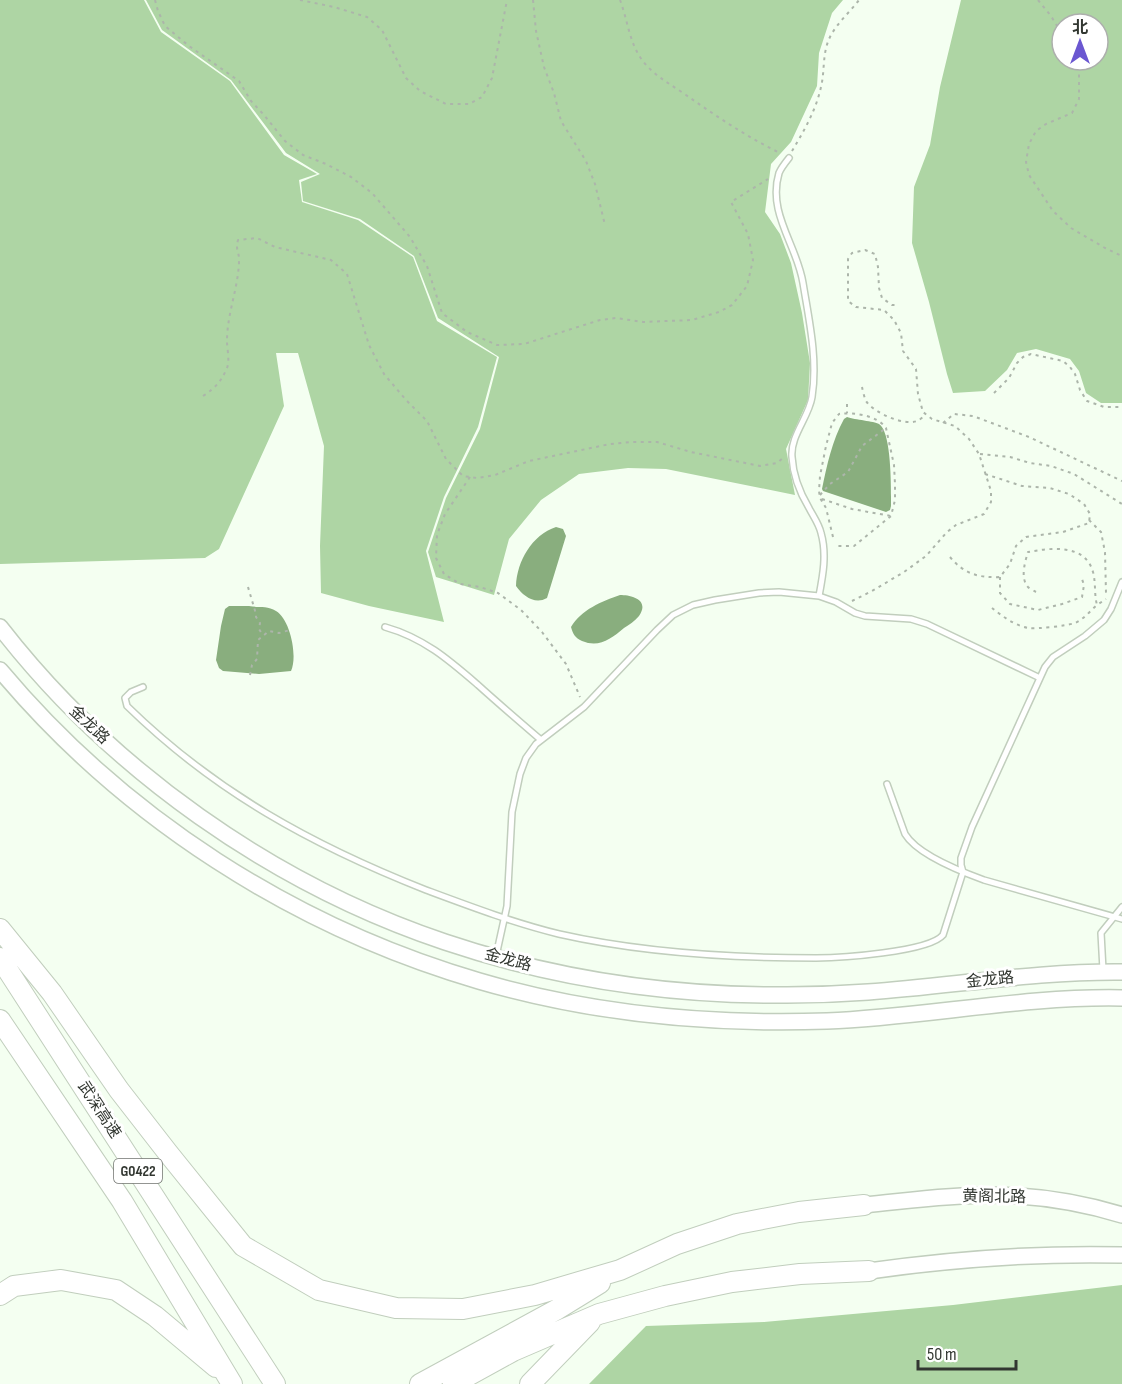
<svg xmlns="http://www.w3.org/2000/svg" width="1122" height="1384" font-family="'Sofia Sans Condensed','Noto Sans SC',sans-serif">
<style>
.forest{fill:#aed5a4;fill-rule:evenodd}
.water{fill:#89ae7e}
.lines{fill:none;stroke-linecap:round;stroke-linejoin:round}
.lane-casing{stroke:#c1cebd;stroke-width:8}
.secondary-casing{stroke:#c1cebd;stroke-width:18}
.highway-casing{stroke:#c1cebd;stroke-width:22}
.path{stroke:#acb5aa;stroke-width:2;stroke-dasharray:3 4.5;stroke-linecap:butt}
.lane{stroke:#fff;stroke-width:5}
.secondary{stroke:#fff;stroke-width:15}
.highway{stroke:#fff;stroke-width:20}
.labels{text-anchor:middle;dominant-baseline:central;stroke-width:6;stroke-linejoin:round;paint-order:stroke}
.shield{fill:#fff;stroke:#70736f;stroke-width:1.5}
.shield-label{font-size:15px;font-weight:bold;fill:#323731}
.street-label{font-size:16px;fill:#323731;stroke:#fff}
</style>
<rect width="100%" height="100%" fill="#f4fff1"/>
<path class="forest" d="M0,0H144L161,32L230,81L284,155L317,174L299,180L302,202L358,220L413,257L437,321L497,357L478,427L444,497L426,551L444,622L369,606L321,593L320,546L324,446L298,353H276L284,406L219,549L205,558L0,564Z
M146,0H843L832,13L819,53L817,86L791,142L771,164L765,212L780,234L791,263L802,313L810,363L808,400L786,449L795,495L666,469L628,468L579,474L541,500L509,539L494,595L436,577L428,552L446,498L480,429L499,357L438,318L414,256L360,219L303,201L301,182L320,174L286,153L231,80L162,30Z
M961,0H1122V403H1101L1086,393L1079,371L1070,359L1036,349L1017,353L1007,370L985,391L953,393L947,374L929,302L912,243L914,187L930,145L940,87ZM1062,24H1098V60H1062Z
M1122,1285V1384H589L646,1326L764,1322L953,1305Z"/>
<path class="water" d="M847,417C855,420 874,421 879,424C892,432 891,490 891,506L890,510L886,512L823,491L822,489C827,465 832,441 844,419Z
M556,527L563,529L566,536L547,598C535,605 523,596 516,586C517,561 532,535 556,527Z
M620,595C632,595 650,600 639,616C635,621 629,625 624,628C611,639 599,648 582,641C575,638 573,634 571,627C581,610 602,601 620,595Z
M229,606H249C258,608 267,605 276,611C290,619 298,656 291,671L259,674L223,671L219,668L216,660L221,626L225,609Z"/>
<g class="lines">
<g class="lane-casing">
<path id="lane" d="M789,158C785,163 781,168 779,173C767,213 797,245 803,283C809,320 818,359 812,397C809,417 790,436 792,457C793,475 800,493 809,508C813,516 819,524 821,533C827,554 823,575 819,596
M385,627C424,638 449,660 478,685C499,704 520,722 541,740
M143,687L131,692L125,698L127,706C215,792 312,845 426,890C469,906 514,923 559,934C643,953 730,958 816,958C839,958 929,952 943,935L963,872L961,865V858L972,827L1045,667L1053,657L1085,636L1104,620L1111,609L1122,582
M887,784L905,834C917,854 962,872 984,880L1122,919
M496,956L507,906L512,812L520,774L526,758L536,744L584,707L657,630L673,615L693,605L715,600L759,593L779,592L819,596L836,602L855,613L865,616L911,619L927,624L1040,678
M1103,970L1101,933L1122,907"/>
</g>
<g class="secondary-casing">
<path id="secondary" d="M0,627C111,770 272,884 445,942C555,979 671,996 787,995C814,995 841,994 868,992C953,986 1037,971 1122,972
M0,670C124,818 294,927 479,981C592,1014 711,1025 827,1021C926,1017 1023,996 1122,998
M864,1205C906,1201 947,1195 989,1195C1034,1195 1079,1202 1122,1215
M869,1271C953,1259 1037,1253 1122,1255"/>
</g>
<g class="highway-casing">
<path id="highway" d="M0,929L52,993L119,1090L168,1153L243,1246L319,1290L396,1308L463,1309L535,1295L620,1270L677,1244L737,1224L799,1212L864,1205
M0,958L275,1384
M0,1020L122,1201L232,1384
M0,1295L14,1286L61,1280L116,1290L155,1316L216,1367
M420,1384L556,1310L600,1283
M453,1384L513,1351L599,1314L665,1296L732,1282L800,1274L869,1271
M530,1384L590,1322"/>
</g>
<path class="path" d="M155,0L158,11L165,26L189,46L239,81L251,101L264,115L285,141L303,155L326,164L351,177L372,193L410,237L427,266L442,313L467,332L497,345L524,344L600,320L616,318L643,322L692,320L719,312L732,305L747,286L753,260L748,234L731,202L768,179
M300,0L334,7L367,17L382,30L406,78L420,91L446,104H469L482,97L492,78L507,0
M533,0L536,31L544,67L554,93L561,121L586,161L595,184L605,225
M620,0C627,18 629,40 640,57C652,75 669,83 686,95C716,116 747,137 780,153
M1038,0L1051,16L1062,34
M1075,60L1079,74V99L1072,113L1046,124L1036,131L1029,144L1026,162L1029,175L1053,211L1071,228L1105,248L1122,256
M792,151C804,131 816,110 821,87C825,71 822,53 830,37C837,23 850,12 859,0
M862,387C863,391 864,397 866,401C874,413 904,426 917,421C920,420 923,417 925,415
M994,393L1009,378L1017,363L1023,357L1031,354L1063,361L1070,367L1075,374L1080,390L1087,401L1104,407H1122
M203,396C215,388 221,382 227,368C230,360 227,349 227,341C227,314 238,289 239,262C240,253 235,251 238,240L257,238L275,247L331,260L347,274L369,345L384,374L406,400L427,421L446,459L463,476L477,478L495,475L529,461L610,444L631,442H657L691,452L760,466L777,463L783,458
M847,404V413
M943,423L954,414L973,416L1029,437L1122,481
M980,454L1010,457L1030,463L1051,466L1074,474L1122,504
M470,477L445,514L437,535L436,558L444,574L460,584L480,587L498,593L521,610L542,632L566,664L580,697
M820,495L830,484L848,472L862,446L886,428
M822,499L852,509L891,516
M1089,520L1101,532L1105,552L1106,593
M833,537L826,508L820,498L819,491L820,476L826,446L832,423L839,414C853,412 877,415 886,428L894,465L895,484V500L891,516L854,546H834
M950,557C964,574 979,578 1000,577L1010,564L1016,546L1026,537L1063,532L1089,523L1090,514L1084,504L1069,494L1050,488L1022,486L985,474
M1000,577V593L1010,604L1038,610L1062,604L1082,597L1084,585L1082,579
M248,587L256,614V617L260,623L259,629L262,634
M1036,592C1034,591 1030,589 1028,587C1020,578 1025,562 1028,552C1050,548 1085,543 1093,572C1096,583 1094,594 1097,605L1106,599
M852,601L872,591L904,572L926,556L947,532L956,525L984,514L991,502V491L979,454L969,439L955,426L932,419L923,412L918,394L916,369L903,351L901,333L894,320L884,310L856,307L848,301V259L852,253L865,250L875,254L878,267L879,288L882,298L892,305H899
M992,608C1002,616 1015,626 1029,628C1038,629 1066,626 1075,623C1084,619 1090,611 1097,605
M250,675L252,665L257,659L258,640L269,631L279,633L290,630"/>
<use href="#lane" class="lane"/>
<use href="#secondary" class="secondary"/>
<use href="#highway" class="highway"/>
</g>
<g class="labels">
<rect class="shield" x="114" y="1159" width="48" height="24" rx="4.5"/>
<g class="shield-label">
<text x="138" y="1171">G0422</text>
</g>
<g class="street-label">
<text transform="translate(89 725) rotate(43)">金龙路</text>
<text transform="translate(508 960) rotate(15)">金龙路</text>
<text transform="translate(990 980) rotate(-6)">金龙路</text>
<text transform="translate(99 1110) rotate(57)">武深高速</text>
<text transform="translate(994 1197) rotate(1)">黄阁北路</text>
</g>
</g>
<g transform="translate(1080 42)"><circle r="28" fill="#ffffff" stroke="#adafad" stroke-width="1.5"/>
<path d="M0-4.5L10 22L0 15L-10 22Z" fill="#6b57d1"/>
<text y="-9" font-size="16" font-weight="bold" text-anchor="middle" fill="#323731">北</text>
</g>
<path d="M918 1360v9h98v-9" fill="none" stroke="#323731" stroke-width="3"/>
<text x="927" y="1360" font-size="18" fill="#323731" stroke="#ffffff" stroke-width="4.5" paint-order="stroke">50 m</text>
</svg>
